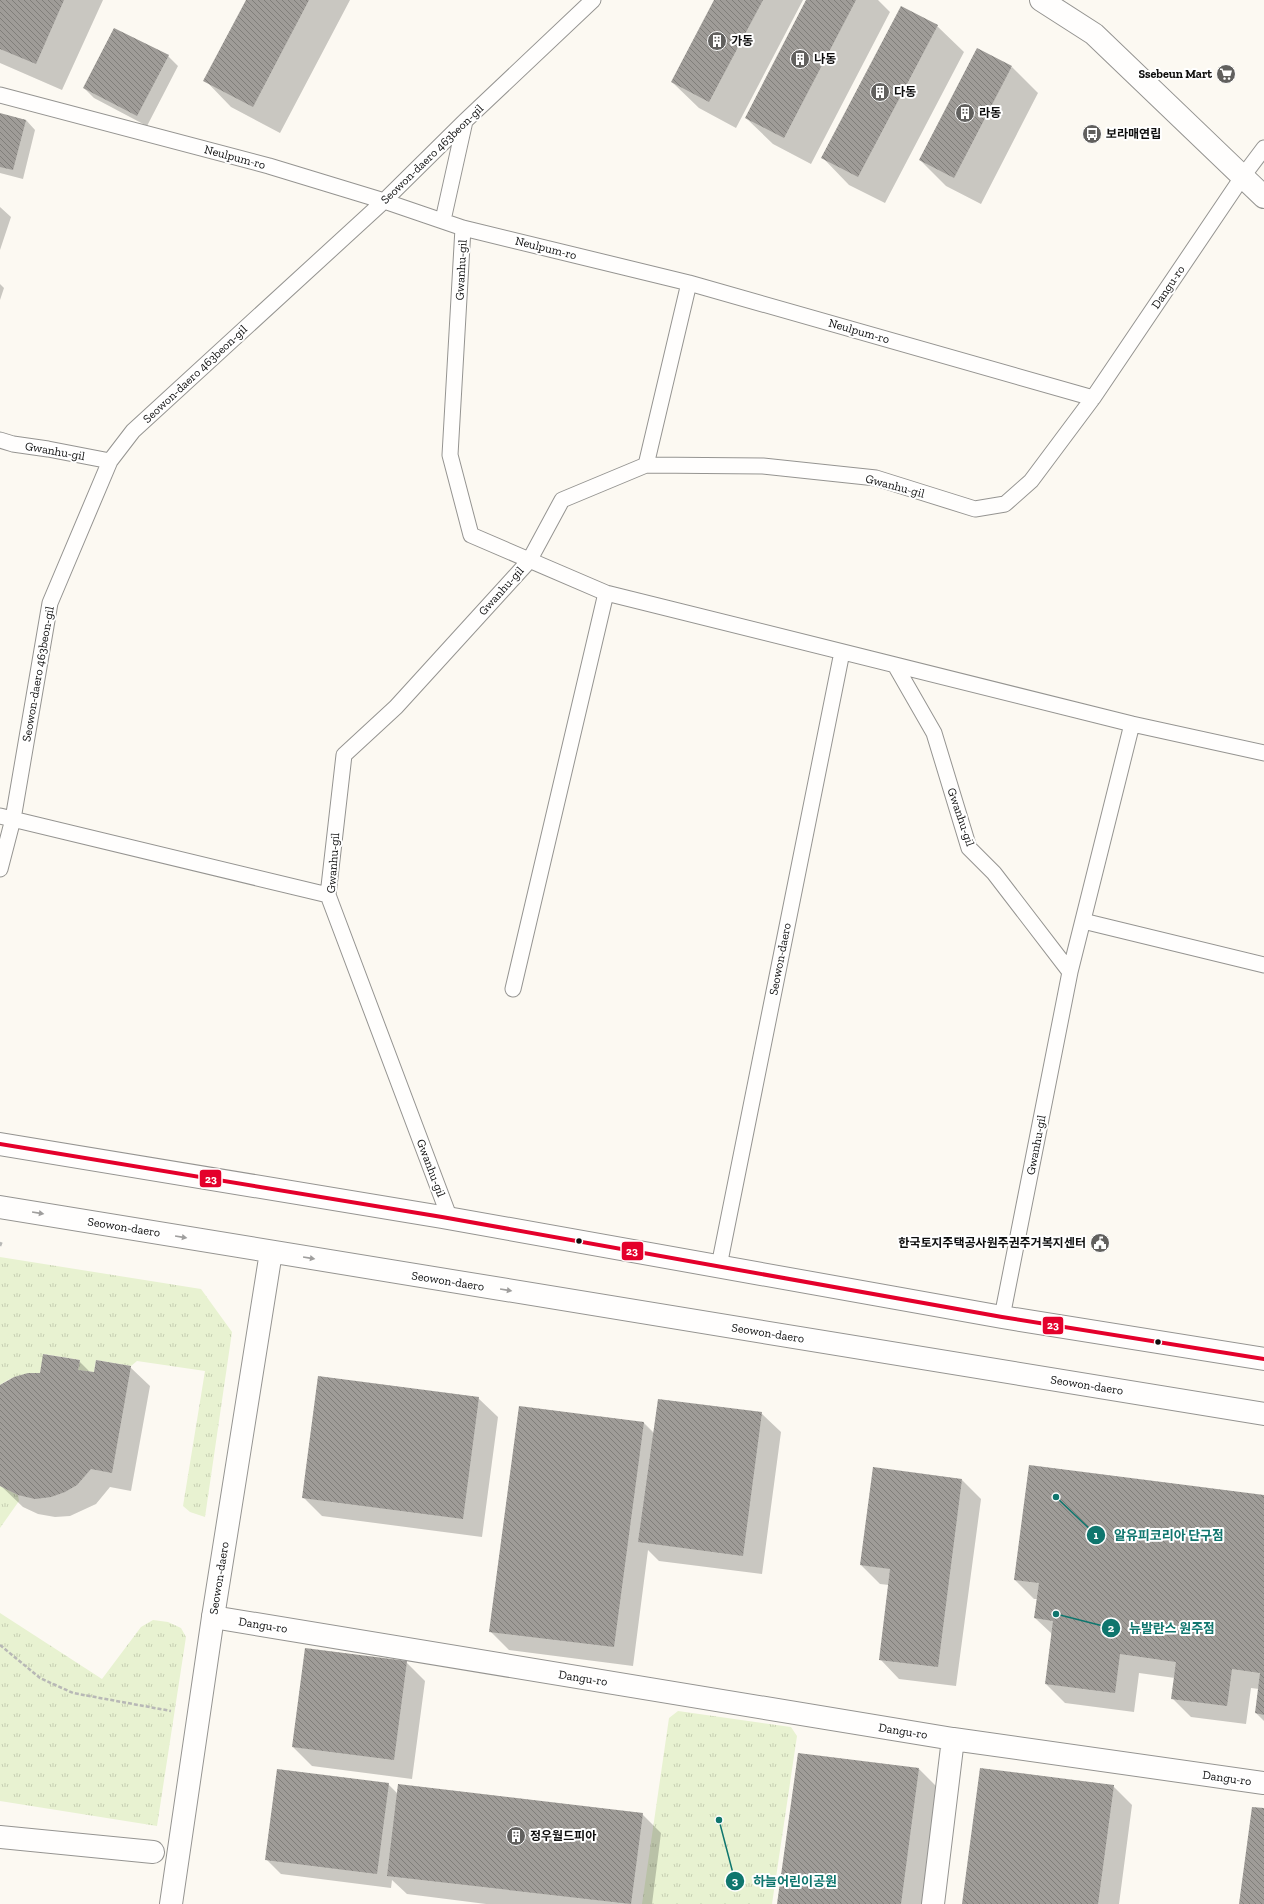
<svg xmlns="http://www.w3.org/2000/svg" width="1264" height="1904" font-family="'Zilla Slab','Noto Sans KR',serif">
<style>
.grass{fill:url(#grass-tufts)}
.shadow{fill:#0003}
.building{fill:url(#building-back-hatch)}
.lines{fill:none;stroke-linecap:round;stroke-linejoin:round}
.service-casing{stroke:#959491;stroke-width:17}
.pedestrian-casing{stroke:#959491;stroke-width:24}
.minor-casing{stroke:#959491;stroke-width:24}
.tertiary-casing{stroke:#959491;stroke-width:24}
.path{stroke:#b8b8b6;stroke-width:2.5;stroke-dasharray:4 2;stroke-linecap:butt}
.service{stroke:#fffefd;stroke-width:15}
.pedestrian{stroke:#fffefd;stroke-width:22}
.minor{stroke:#fffefd;stroke-width:22}
.tertiary{stroke:#fffefd;stroke-width:22}
.bus-1-casing{stroke:#fff;stroke-width:7}
.bus-1{stroke:#e4002b;stroke-width:4}
.oneway{fill:#9f9e9d}
.bus-dot{fill:#0e0e0e;stroke:#fff;stroke-width:1.5}
.labels{text-anchor:middle;dominant-baseline:central;stroke-width:4;stroke-linejoin:round;paint-order:stroke}
.poi-label{font-size:12px;font-weight:bold;fill:#0e0e0e;stroke:#fff;text-anchor:start}
.street-label{font-size:12px;fill:#0e0e0e;stroke:#fff}
.leader{fill:none;stroke:#0f766e;stroke-width:1.5}
.callout-dot{fill:#0f766e;stroke:#fff;stroke-width:1.5}
.mark-label{font-size:12px;text-anchor:middle;font-weight:bold;fill:#fff}
.callout-label{font-size:13px;text-anchor:middle;font-weight:bold;fill:#0f766e;stroke:#fff;stroke-width:4;stroke-linejoin:round;paint-order:stroke}
.line-badge{stroke:#fff;stroke-width:1.5}
.badge-label{font-size:11px;text-anchor:middle;font-weight:bold;fill:#fff}
</style>
<defs>
<pattern id="grass-tufts" width="24" height="20" patternUnits="userSpaceOnUse"><rect width="24" height="20" fill="#e8f2d1"/><path d="M3 7l-1-3M5 7V3M7 7l1-3M15 17l-1-3M17 17v-4M19 17l1-3" fill="none" stroke="#c6ceb2"/></pattern>
<pattern id="building-back-hatch" width="6" height="6" patternUnits="userSpaceOnUse"><rect width="6" height="6" fill="#9f9c98"/><path d="M-1 5l2 2M0 0l6 6M5-1l2 2" fill="none" stroke="#807e7a"/></pattern>
</defs>
<rect width="100%" height="100%" fill="#fcf9f2"/>
<path class="grass" d="M0,1257L201,1289L232,1332L205,1517L190,1512L183,1506L205,1371L137,1361L131,1366L96,1360L94,1372L78,1370L80,1360L44,1354L40,1373C25,1373 12,1376 0,1385Z
M0,1486L18,1495L19,1501L0,1528Z
M0,1613L102,1679L141,1627L153,1620L168,1622L181,1628L186,1637L157,1826L0,1801Z
M678,1711L791,1727L797,1736L772,1904H642L669,1718Z"/>
<path class="shadow" d="M0,0H103L62,90L0,63Z
M247,0H350L280,133L231,107L205,80Z
M715,0H803L736,128L699,108L672,82Z
M807,0H878L890,12L811,164L773,144L746,118Z
M937,26L964,52L885,203L849,185L823,158Z
M168,56L178,66L147,126L94,98L84,88Z
M1012,67L1038,93L981,204L946,186L920,160Z
M0,114L26,120L35,130L23,179L0,173Z
M0,207L11,217L0,250Z
M0,284L4,288L0,300Z
M79,1361L91,1373L130,1367L150,1386L131,1491L110,1487L96,1504L70,1516L55,1517L38,1514L23,1507L0,1485V1386Z
M478,1398L498,1417L482,1537L322,1516L303,1497Z
M761,1413L781,1432L762,1574L659,1561L648,1550L633,1666L509,1650L490,1631L643,1422L654,1433Z
M962,1480L981,1499L956,1686L899,1679L880,1659L889,1585L880,1584L861,1565Z
M1264,1496V1721L1256,1713L1259,1689L1251,1688L1246,1724L1191,1717L1172,1698L1175,1678L1139,1673L1134,1712L1065,1703L1046,1684L1052,1634L1035,1618L1038,1599H1034L1015,1580Z
M406,1662L425,1681L412,1779L312,1766L293,1747Z
M919,1769L938,1788L922,1904H778Z
M388,1784L398,1794L642,1814L661,1833L652,1904H486L407,1894L392,1880L391,1888L281,1874L266,1859Z
M1113,1786L1132,1805L1119,1904H963Z"/>
<path class="building" d="M0,0H64L36,64L0,49Z
M246,0H309L253,107L203,81Z
M714,0H763L709,102L671,82Z
M806,0H856L784,138L745,118Z
M901,6L938,25L858,177L821,158Z
M114,28L169,55L137,116L83,88Z
M977,48L1012,66L954,178L919,160Z
M0,113L26,120L13,170L0,167Z
M43,1354L80,1360L78,1370L94,1372L96,1360L131,1366L112,1473L91,1469L77,1485L65,1492L51,1497L35,1499L18,1495L0,1486V1385L14,1377L28,1373H40Z
M318,1376L479,1397L463,1519L302,1498Z
M658,1399L762,1412L743,1556L638,1542Z
M519,1406L644,1422L614,1647L489,1632Z
M1029,1465L1264,1495V1715L1255,1713L1260,1673L1232,1669L1227,1706L1171,1699L1176,1662L1120,1654L1115,1693L1045,1684L1053,1621L1034,1618L1039,1583L1014,1580Z
M873,1467L962,1479L938,1667L879,1660L890,1569L860,1565Z
M305,1648L407,1661L394,1760L292,1747Z
M798,1753L919,1768L901,1904H777Z
M980,1768L1114,1785L1098,1904H962Z
M277,1769L389,1783L377,1874L265,1860Z
M398,1784L643,1813L631,1904L387,1876Z
M1252,1807L1264,1808V1904H1239Z"/>
<g class="lines">
<g class="service-casing">
<path id="service" d="M0,95L269,166L384,201L463,228L689,283L1093,398
M443,220L465,121
M463,228L450,455L471,535L606,593L1132,724L1264,753
M0,440L13,444L48,449L110,461
M646,465L689,283
M895,665L934,733L969,848L994,873L1070,972
M0,816L328,895
M0,869L13,819L50,603L110,461L133,431L384,201L465,121L593,0
M1083,921L1264,965
M513,989L606,593
M450,1219L328,895L344,755L396,707L529,561L562,500L646,465L763,466L876,478L975,509L1005,504L1031,481L1093,398L1243,176L1264,148
M719,1266L842,652
M1002,1317L1070,972L1132,724"/>
</g>
<g class="pedestrian-casing">
<path id="pedestrian" d="M0,1837L153,1852"/>
</g>
<g class="minor-casing">
<path id="minor" d="M213,1617L953,1739L1264,1783
M933,1904L953,1739"/>
</g>
<g class="tertiary-casing">
<path id="tertiary" d="M1041,0L1094,34L1264,197
M0,1144L442,1217L1002,1317L1264,1359
M0,1207L1264,1414
M171,1904L213,1617L271,1252"/>
</g>
<path class="path" d="M0,1246L2,1241
M0,1645L40,1678L73,1693L171,1711"/>
<use href="#service" class="service"/>
<use href="#pedestrian" class="pedestrian"/>
<use href="#minor" class="minor"/>
<use href="#tertiary" class="tertiary"/>
<g class="bus-1-casing">
<path id="bus-1" d="M0,1144L442,1217L1002,1317L1264,1359"/>
</g>
<use href="#bus-1" class="bus-1"/>
</g>
<defs><path id="oneway-solid" d="M-6-.8H1V-3.2L6.5 0L1 3.2V.8H-6Z"/></defs>
<g class="oneway">
<use href="#oneway-solid" transform="translate(38 1213) rotate(9)"/>
<use href="#oneway-solid" transform="translate(181 1237) rotate(9)"/>
<use href="#oneway-solid" transform="translate(309 1258) rotate(9)"/>
<use href="#oneway-solid" transform="translate(506 1290) rotate(9)"/>
</g>
<defs>
<g id="building-disc" transform="scale(1)"><circle r="9.5" fill="#61605e" stroke="#fff"/><path d="M-4-6H4V6H1V3H-1V6H-4ZM-2.5-4.3h1.7v1.8h-1.7ZM.8-4.3h1.7v1.8H.8ZM-2.5-1h1.7V.8h-1.7ZM.8-1h1.7V.8H.8Z" fill="#fff"/></g>
<g id="supermarket-disc" transform="scale(1)"><circle r="9.5" fill="#61605e" stroke="#fff"/><path d="M-6-5.5h2.5l.6 2H6L4.5 2H-2.5L-4.4-4H-6ZM-1.5 3.2a1.3 1.3 0 1 0 .1 0ZM3 3.2a1.3 1.3 0 1 0 .1 0Z" fill="#fff"/></g>
<g id="bus-disc" transform="scale(1)"><circle r="9.5" fill="#61605e" stroke="#fff"/><path d="M-5-6H5V4H4V6H2V4H-2V6H-4V4H-5ZM-3.5-4V0h7V-4ZM-3.5 1.2v1.5H-2V1.2ZM2 1.2v1.5H3.5V1.2Z" fill="#fff"/></g>
<g id="civic-disc" transform="scale(1)"><circle r="9.5" fill="#61605e" stroke="#fff"/><path d="M-.6-6.5H3V-4.5H.6V-3L4-1V1h2V6H-6V1h2V-1L-.6-3ZM-1.2 2.5V6h2.4V2.5Z" fill="#fff"/></g>
</defs>
<g fill-rule="evenodd">
<use href="#building-disc" x="717" y="41"/>
<use href="#building-disc" x="800" y="59"/>
<use href="#supermarket-disc" x="1226" y="74"/>
<use href="#building-disc" x="880" y="92"/>
<use href="#building-disc" x="965" y="113"/>
<use href="#bus-disc" x="1092" y="134"/>
<use href="#civic-disc" x="1100" y="1243"/>
<use href="#building-disc" x="516" y="1836"/>
</g>
<g class="bus-dot">
<circle cx="579" cy="1241" r="3.5"/>
<circle cx="1158" cy="1342" r="3.5"/>
</g>
<g class="labels">
<g class="poi-label">
<text x="731" y="41">가동</text>
<text x="814" y="59">나동</text>
<text x="1212" y="74" text-anchor="end">Ssebeun Mart</text>
<text x="894" y="92">다동</text>
<text x="979" y="113">라동</text>
<text x="1106" y="134">보라매연립</text>
<text x="1086" y="1243" text-anchor="end">한국토지주택공사원주권주거복지센터</text>
<text x="530" y="1836">정우월드피아</text>
</g>
<g class="street-label">
<text transform="translate(432 154) rotate(-44)">Seowon-daero 463beon-gil</text>
<text transform="translate(235 157) rotate(15)">Neulpum-ro</text>
<text transform="translate(546 248) rotate(14)">Neulpum-ro</text>
<text transform="translate(461 270) rotate(-87)">Gwanhu-gil</text>
<text transform="translate(1168 287) rotate(-56)">Dangu-ro</text>
<text transform="translate(859 331) rotate(16)">Neulpum-ro</text>
<text transform="translate(195 374) rotate(-43)">Seowon-daero 463beon-gil</text>
<text transform="translate(55 451) rotate(10)">Gwanhu-gil</text>
<text transform="translate(895 486) rotate(15)">Gwanhu-gil</text>
<text transform="translate(501 591) rotate(-48)">Gwanhu-gil</text>
<text transform="translate(38 674) rotate(-80)">Seowon-daero 463beon-gil</text>
<text transform="translate(961 817) rotate(71)">Gwanhu-gil</text>
<text transform="translate(333 863) rotate(-86)">Gwanhu-gil</text>
<text transform="translate(780 959) rotate(-79)">Seowon-daero</text>
<text transform="translate(1036 1145) rotate(-79)">Gwanhu-gil</text>
<text transform="translate(431 1168) rotate(69)">Gwanhu-gil</text>
<text transform="translate(124 1227) rotate(9)">Seowon-daero</text>
<text transform="translate(448 1281) rotate(9)">Seowon-daero</text>
<text transform="translate(768 1333) rotate(9)">Seowon-daero</text>
<text transform="translate(1087 1385) rotate(9)">Seowon-daero</text>
<text transform="translate(219 1578) rotate(-81)">Seowon-daero</text>
<text transform="translate(263 1625) rotate(9)">Dangu-ro</text>
<text transform="translate(583 1678) rotate(9)">Dangu-ro</text>
<text transform="translate(903 1731) rotate(9)">Dangu-ro</text>
<text transform="translate(1227 1778) rotate(8)">Dangu-ro</text>
</g>
</g>
<path class="leader" d="M1056 1497L1096 1535M1056 1614L1111 1628M719 1820L735 1881"/>
<g class="callout-dot">
<circle cx="1056" cy="1497" r="4"/>
<circle cx="1056" cy="1614" r="4"/>
<circle cx="719" cy="1820" r="4"/>
<circle cx="1096" cy="1535" r="10"/>
<circle cx="1111" cy="1628" r="10"/>
<circle cx="735" cy="1881" r="10"/>
</g>
<g class="mark-label">
<text x="1096" y="1539">1</text>
<text x="1111" y="1632">2</text>
<text x="735" y="1885">3</text>
</g>
<g class="callout-label">
<text x="1169" y="1540">알유피코리아 단구점</text>
<text x="1172" y="1633">뉴발란스 원주점</text>
<text x="795" y="1886">하늘어린이공원</text>
</g>
<g class="line-badge">
<rect x="199" y="1169" width="23" height="19" rx="4" fill="#e4002b"/>
<rect x="621" y="1241" width="23" height="20" rx="4" fill="#e4002b"/>
<rect x="1042" y="1316" width="22" height="19" rx="4" fill="#e4002b"/>
</g>
<g class="badge-label">
<text x="211" y="1183">23</text>
<text x="632" y="1255">23</text>
<text x="1053" y="1329">23</text>
</g>
</svg>
